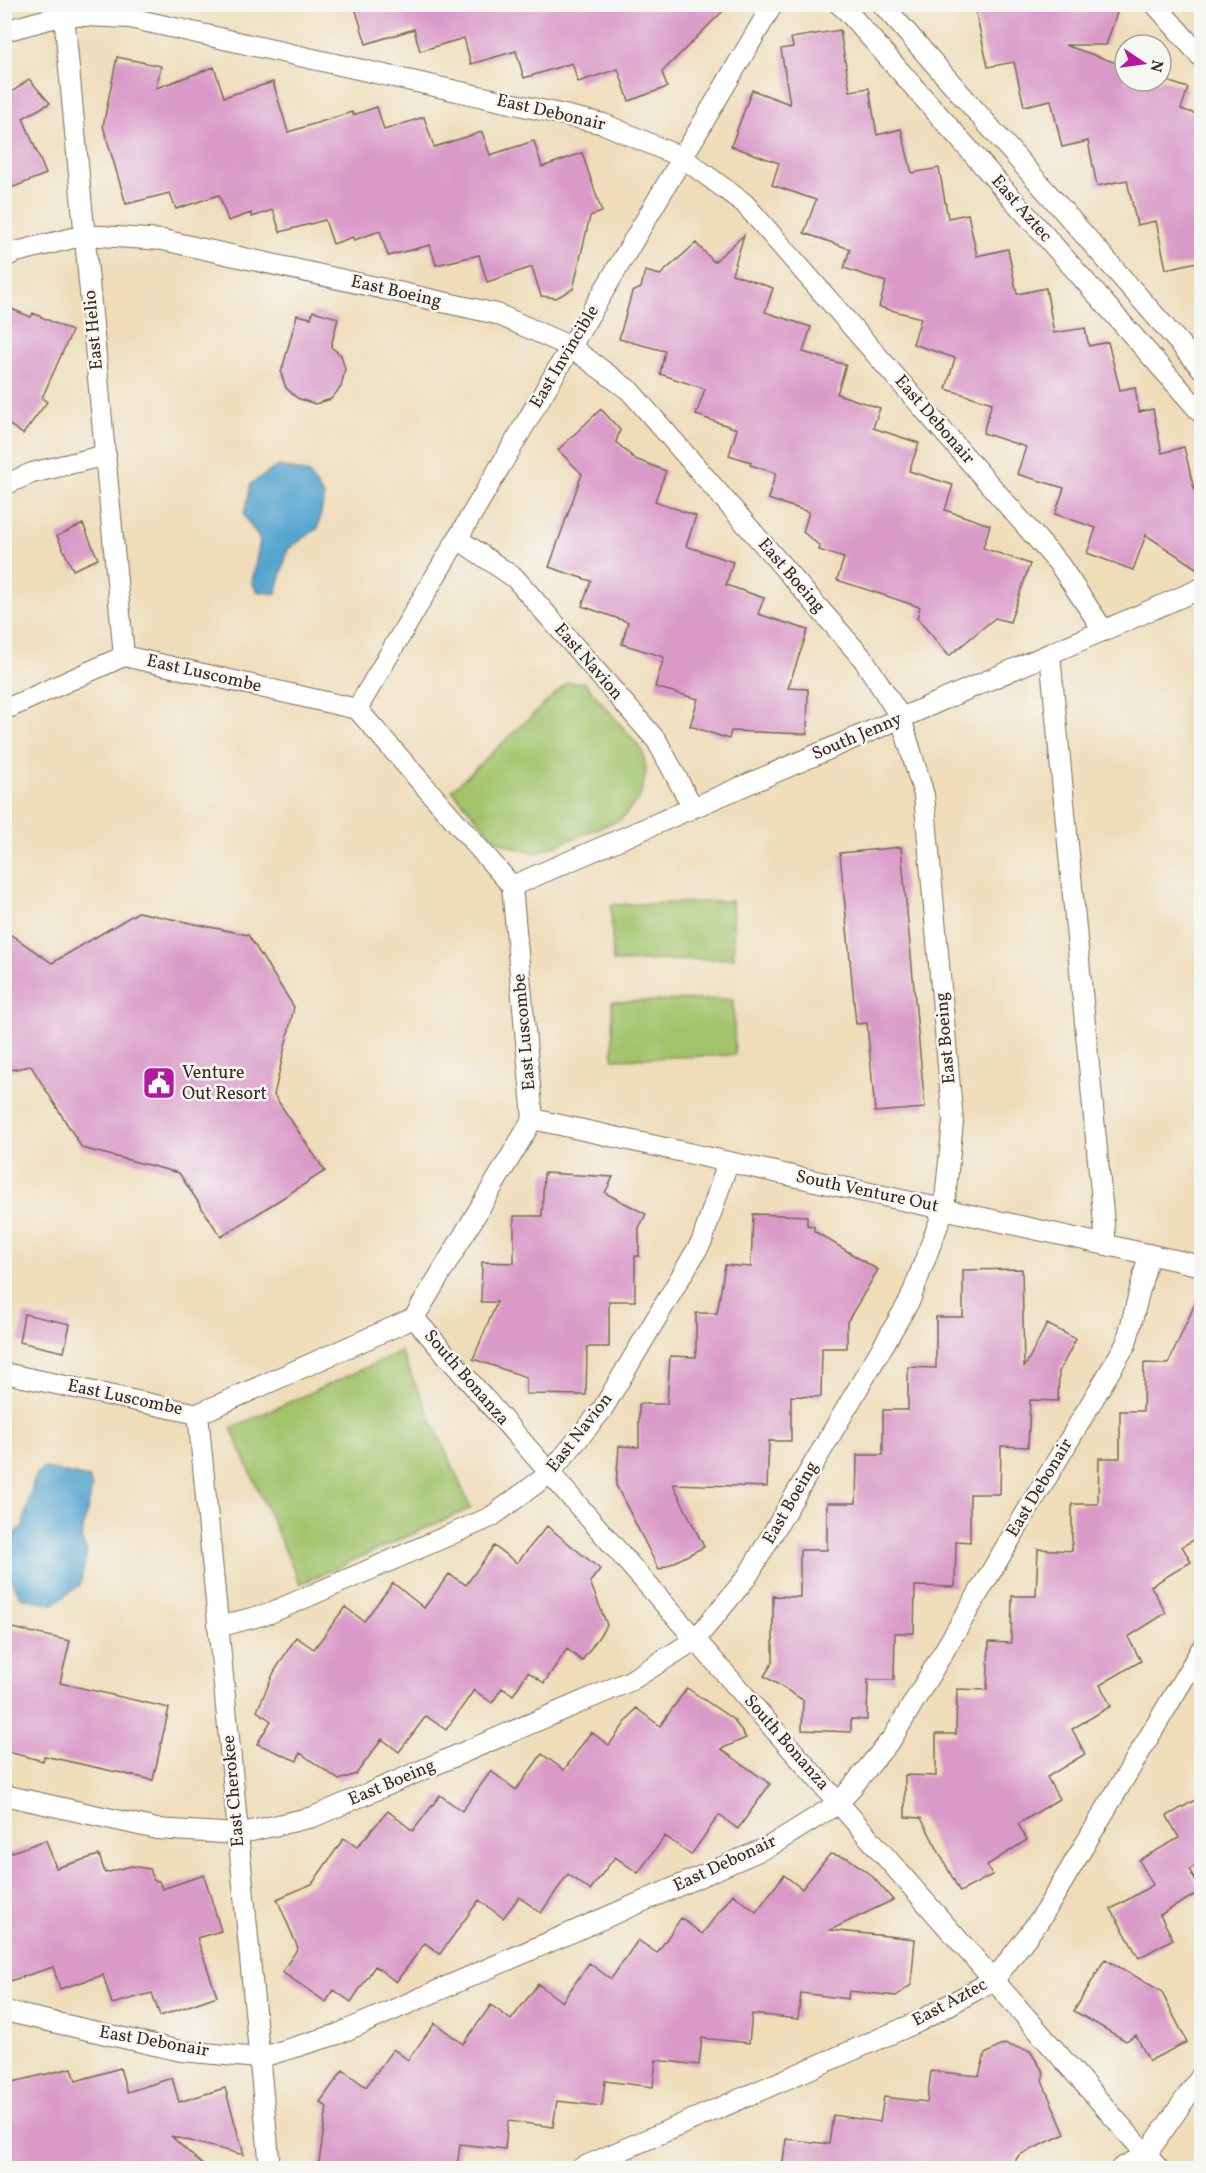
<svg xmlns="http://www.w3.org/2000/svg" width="1206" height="2173" font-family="Vollkorn,serif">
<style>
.green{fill:#a3c36b;stroke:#6f7644;stroke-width:1.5}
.water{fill:#54a4ce;stroke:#486776;stroke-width:1.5}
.building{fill:#d99ac8}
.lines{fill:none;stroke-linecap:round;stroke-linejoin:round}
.lane-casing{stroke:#7a6955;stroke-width:22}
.lane{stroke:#fff;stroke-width:20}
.labels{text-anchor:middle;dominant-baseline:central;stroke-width:5;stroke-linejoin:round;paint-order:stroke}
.street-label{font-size:18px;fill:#3b2a1e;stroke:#f6f6f2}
.poi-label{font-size:18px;fill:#3b2a1e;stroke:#f6f6f2;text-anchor:start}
</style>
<rect width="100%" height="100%" fill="#f6f6f2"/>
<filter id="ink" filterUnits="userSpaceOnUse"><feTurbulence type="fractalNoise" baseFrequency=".0167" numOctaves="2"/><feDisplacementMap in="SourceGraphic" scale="12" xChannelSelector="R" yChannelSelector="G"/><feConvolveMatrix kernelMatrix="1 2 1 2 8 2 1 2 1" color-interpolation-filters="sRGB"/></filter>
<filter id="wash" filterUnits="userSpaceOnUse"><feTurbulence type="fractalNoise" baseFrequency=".008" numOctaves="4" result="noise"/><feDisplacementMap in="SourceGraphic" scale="24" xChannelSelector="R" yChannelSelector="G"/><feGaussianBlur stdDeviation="1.35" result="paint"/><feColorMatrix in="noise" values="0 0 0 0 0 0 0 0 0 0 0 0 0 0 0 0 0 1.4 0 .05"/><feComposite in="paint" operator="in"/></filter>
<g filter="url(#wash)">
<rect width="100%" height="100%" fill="#efddba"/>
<path class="green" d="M584,682L643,751L646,772L640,797L621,819L537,853L512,847L496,840L452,790L567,683Z
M732,901L734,958L613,962L611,905Z
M733,999L735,1055L613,1059L612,1002Z
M401,1352L471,1508L300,1584L231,1428Z"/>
<path class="water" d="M278,466L308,473L324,497L318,528L288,549L276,594L257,591L252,583L260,540L244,515L251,484Z
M43,1468L89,1478L92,1488L81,1539L87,1552L80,1585L53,1604L21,1597L5,1571L11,1536L23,1526L35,1476Z"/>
<g id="blocks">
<path class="building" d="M354,4H730L662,72L667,87L629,101L618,69L578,82L572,63L524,78L516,51L471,64L464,38L420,51L414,29L366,44Z
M974,4H1120L1106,45H1065L1125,66V81H1161V79L1188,88L1181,109L1202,116V261L1166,269L1156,221L1137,225L1127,180L1097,186L1088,141L1062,147L1051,100L1024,106L1014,62L988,67Z
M840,30L850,91L869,88L877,135L901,129L912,173L939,168L948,218L968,214L977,256L1008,249L1017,294L1046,288L1054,333L1085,328L1089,346L1108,342L1120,390L1135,387L1139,412L1153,409L1162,453L1184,447L1196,497H1202V572L1146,535L1133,570L1087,553L1096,528L1055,514L1064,488L1017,474L1026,447L983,433L992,403L946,389L955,358L913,344L921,318L879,307L886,282L844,268L850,249L804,233L816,200L772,185L779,163L731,146L752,90L790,104L781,49L793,47L791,38Z
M117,57L161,66L156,88L214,67L224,97L273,82L288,132L352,112L353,115L377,107L384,130L424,117L434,147L482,132L490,155L534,141L542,167L582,153L602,212L590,216L573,289L556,298L541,296L532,267L487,282L479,255L436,265L430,245L388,256L380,231L354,240L353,237L333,244L325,220L280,232L273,210L252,217L251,213L228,221L219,195L176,209L170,193L126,204L103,126Z
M4,75L12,92L29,79L50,103L23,118L46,174L4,191Z
M744,235L732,274L773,288L765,312L811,327L803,352L846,365L837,394L880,408L873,428L919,443L909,471L953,485L945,510L990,525L983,548L1030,564L1010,622L995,618L949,656L917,618L920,607L837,580L844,558L819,550L820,546L803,532L809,512L768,499L776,473L750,465L751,462L729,455L737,429L696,415L705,389L660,374L665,351L619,339L632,292L641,288L645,271L660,275L696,243L714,262Z
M4,306L31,317L33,313L72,331L42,398L47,402L23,434L4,421Z
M313,311L338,318L331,347L341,355L345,369L341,387L331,399L315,404L297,398L286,388L281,373L297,315L311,318Z
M601,409L620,430L616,442L635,459L666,471L655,501L696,516L686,546L733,562L726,585L764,598L758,614L808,630L788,688L808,689L807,734L731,731L729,739L690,726L698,699L655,687L664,657L622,644L628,622L582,606L591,581L549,567L582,474L558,450Z
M83,524L98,559L73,570L57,536Z
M901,847L925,1108L875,1112L867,1023L856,1024L840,853Z
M138,912L248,935L294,1007L274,1095L325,1171L221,1237L179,1173L82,1148L31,1066L4,1071V930L52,963Z
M544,1173L613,1177L605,1193L646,1214L639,1228V1256H635V1301H609V1347H587L586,1395L526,1394V1377L473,1359L497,1302H481L482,1262L514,1263V1216H542Z
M753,1214L807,1216V1225L814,1226V1231L878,1270L847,1322V1348H822L821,1397L791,1396V1441H769L767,1487L673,1484L704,1547L659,1570L616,1485L619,1446L639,1447V1404H667L670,1356L696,1357V1313H717L725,1265L751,1267Z
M1022,1269L1024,1368L1047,1324L1076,1339L1059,1372L1058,1401L1030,1400L1028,1447L1001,1446L1000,1494H970V1542L956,1541L955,1587L915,1586L914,1633H895L894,1680H868L867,1720L851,1719V1732L802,1730L803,1700L764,1676L773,1662V1596L800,1597V1550H827V1503H856L857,1455H883V1410H908V1367L936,1368V1317H963V1270Z
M1202,1288V1536L1182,1546L1191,1562L1151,1586L1166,1613L1128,1637L1141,1661L1100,1685L1111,1706L1072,1729L1085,1754L1047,1777L1059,1799L1018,1824L1027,1840L987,1865L992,1875L960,1892L921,1818L905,1817V1775L936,1776V1734H956L957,1689L987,1690L989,1642L1011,1643L1012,1596H1036L1038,1549L1072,1551V1504H1098L1099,1458H1120V1411H1143L1144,1363L1168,1364Z
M24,1314L70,1324L64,1352L19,1342Z
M547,1526L600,1569L590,1582L607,1625L582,1661L567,1649L544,1683L528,1672L513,1695L502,1688L492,1703L474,1690L446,1730L426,1716L399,1752L382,1739L356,1774L339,1780L300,1753L297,1761L257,1744L271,1721L257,1711L274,1672L296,1637L314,1649L345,1607L364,1621L393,1583L424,1608L449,1574L466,1585L494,1546L517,1563Z
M4,1626L70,1641L60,1683L169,1708L153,1780L44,1756L43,1761L4,1751Z
M687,1688L734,1720L746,1738L721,1749L770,1784L738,1829L719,1815L691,1855L665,1836L638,1873L615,1857L590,1890L568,1874L541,1913L519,1897L503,1918L479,1900L440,1954L425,1943L396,1982L375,1966L351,2002L334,1990L326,2002L282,1972L298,1948L277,1899L312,1884L344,1838L357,1847L388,1811L413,1831L440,1795L462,1811L491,1771L516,1790L542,1754L564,1770L591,1732L609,1745L636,1708L660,1726Z
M1202,1796V1878L1195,1866L1189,1869L1201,1891L1160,1915L1173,1939L1139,1958L1111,1909L1153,1885L1139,1860L1179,1838L1167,1816Z
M46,1840L56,1868L99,1855L105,1873L131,1866L150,1869L154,1881H159L162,1889L204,1875L221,1931L197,1938L217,1996L160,2016L152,1993L112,2004L103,1975L60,1989L53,1967L4,1983V1855Z
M830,1854L848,1858L873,1877L893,1900L830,1930L915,1939L911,1985L896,1996L849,1991L848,1999L801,1993L798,2019L752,2014L749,2043L702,2038L699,2065L656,2060L653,2087L605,2081L602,2106L557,2101L553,2127L508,2121L505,2149L460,2144L457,2169H318L327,2107L320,2102L343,2070L366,2087L393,2049L408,2060L435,2023L463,2044L491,2005L511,2020L538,1984L562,2002L589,1963L611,1979L638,1940L657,1953L681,1918L702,1934L733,1894L756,1912L784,1875L802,1889Z
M1105,1959L1161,1991L1187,2042L1149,2061L1136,2035L1126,2041L1074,2011Z
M1004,2044L1030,2051L1044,2073L1042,2081L1065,2134L1019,2155L1010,2169H782L786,2139L829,2144L833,2115L880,2122L884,2097L927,2102L931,2071L979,2076L985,2054Z
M72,2068L76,2081L120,2068L127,2092L172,2078L179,2102L225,2088L244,2155L171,2136L207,2169H4V2084Z"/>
</g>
</g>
<g filter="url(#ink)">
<use href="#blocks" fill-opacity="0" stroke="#7a6955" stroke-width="1.5"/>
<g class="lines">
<g class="lane-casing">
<path id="lane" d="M63,4L124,656
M839,4L847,11L1202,414
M882,4L1202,369
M1155,4L1202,58
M4,31L64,15L130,18L604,124L683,158L744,203L1059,564L1104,631
M4,257L16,252L85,235L163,240L497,314L571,347L630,391L864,660L901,718L924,795L953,1122L944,1209L910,1300L747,1577L695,1640L630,1681L313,1817L238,1834L157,1829L4,1795
M4,485L32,473L106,455
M458,539L515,578L657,741L693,808
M1050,654L1106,1245
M357,709L773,4
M4,710L124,656L357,709L512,886L533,1119L414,1318L198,1414L4,1373
M512,886L1202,588
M533,1119L1202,1266
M414,1318L1158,2168
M198,1414L270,2168
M218,1627L270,1613L491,1517L549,1474L602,1410L702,1241L728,1162
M4,2011L181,2051L259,2058L338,2034L770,1846L839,1803L893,1737L1126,1344L1149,1254
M581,2168L918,2022L994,1980L1041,1918L1202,1648
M1121,2168L1146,2155L1202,2075"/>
</g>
<use href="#lane" class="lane"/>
</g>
</g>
<defs>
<g id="civic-square" transform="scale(1.725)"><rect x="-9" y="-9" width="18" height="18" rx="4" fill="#b5179e" stroke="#f6f6f2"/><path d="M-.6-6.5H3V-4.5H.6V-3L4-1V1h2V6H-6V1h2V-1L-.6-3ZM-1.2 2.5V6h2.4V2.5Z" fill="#fff"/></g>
</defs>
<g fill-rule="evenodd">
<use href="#civic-square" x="159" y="1083"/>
</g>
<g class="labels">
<g class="street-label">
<text transform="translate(551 113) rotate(13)">East Debonair</text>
<text transform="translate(1021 209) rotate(49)">East Aztec</text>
<text transform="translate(396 292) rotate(13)">East Boeing</text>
<text transform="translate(94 330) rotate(-95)">East Helio</text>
<text transform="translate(565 357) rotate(-59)">East Invincible</text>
<text transform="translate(934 420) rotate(49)">East Debonair</text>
<text transform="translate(791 576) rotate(49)">East Boeing</text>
<text transform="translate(588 662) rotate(49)">East Navion</text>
<text transform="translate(204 674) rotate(13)">East Luscombe</text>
<text transform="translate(857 737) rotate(-23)">South Jenny</text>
<text transform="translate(525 1032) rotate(-95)">East Luscombe</text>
<text transform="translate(946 1038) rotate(-95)">East Boeing</text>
<text transform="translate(867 1192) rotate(12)">South Venture Out</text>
<text transform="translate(466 1378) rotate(49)">South Bonanza</text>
<text transform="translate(125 1398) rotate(12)">East Luscombe</text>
<text transform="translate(580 1433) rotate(-52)">East Navion</text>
<text transform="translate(1040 1488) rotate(-59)">East Debonair</text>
<text transform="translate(791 1503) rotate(-60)">East Boeing</text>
<text transform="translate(786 1743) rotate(49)">South Bonanza</text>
<text transform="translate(392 1783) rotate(-23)">East Boeing</text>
<text transform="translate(234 1791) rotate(-95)">East Cherokee</text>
<text transform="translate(725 1864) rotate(-25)">East Debonair</text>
<text transform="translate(950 2003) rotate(-28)">East Aztec</text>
<text transform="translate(154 2042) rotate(10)">East Debonair</text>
</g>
<g class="poi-label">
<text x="182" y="1073">Venture<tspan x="182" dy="21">Out Resort</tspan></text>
</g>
</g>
<rect width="1206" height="2173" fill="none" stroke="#f6f6f2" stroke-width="24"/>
<g transform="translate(1143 63) rotate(103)"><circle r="28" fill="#f6f6f2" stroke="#aba49d" stroke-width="1.5"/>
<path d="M0-4.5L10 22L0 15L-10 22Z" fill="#b5179e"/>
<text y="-9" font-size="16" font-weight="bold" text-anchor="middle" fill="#3b2a1e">N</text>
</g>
</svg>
